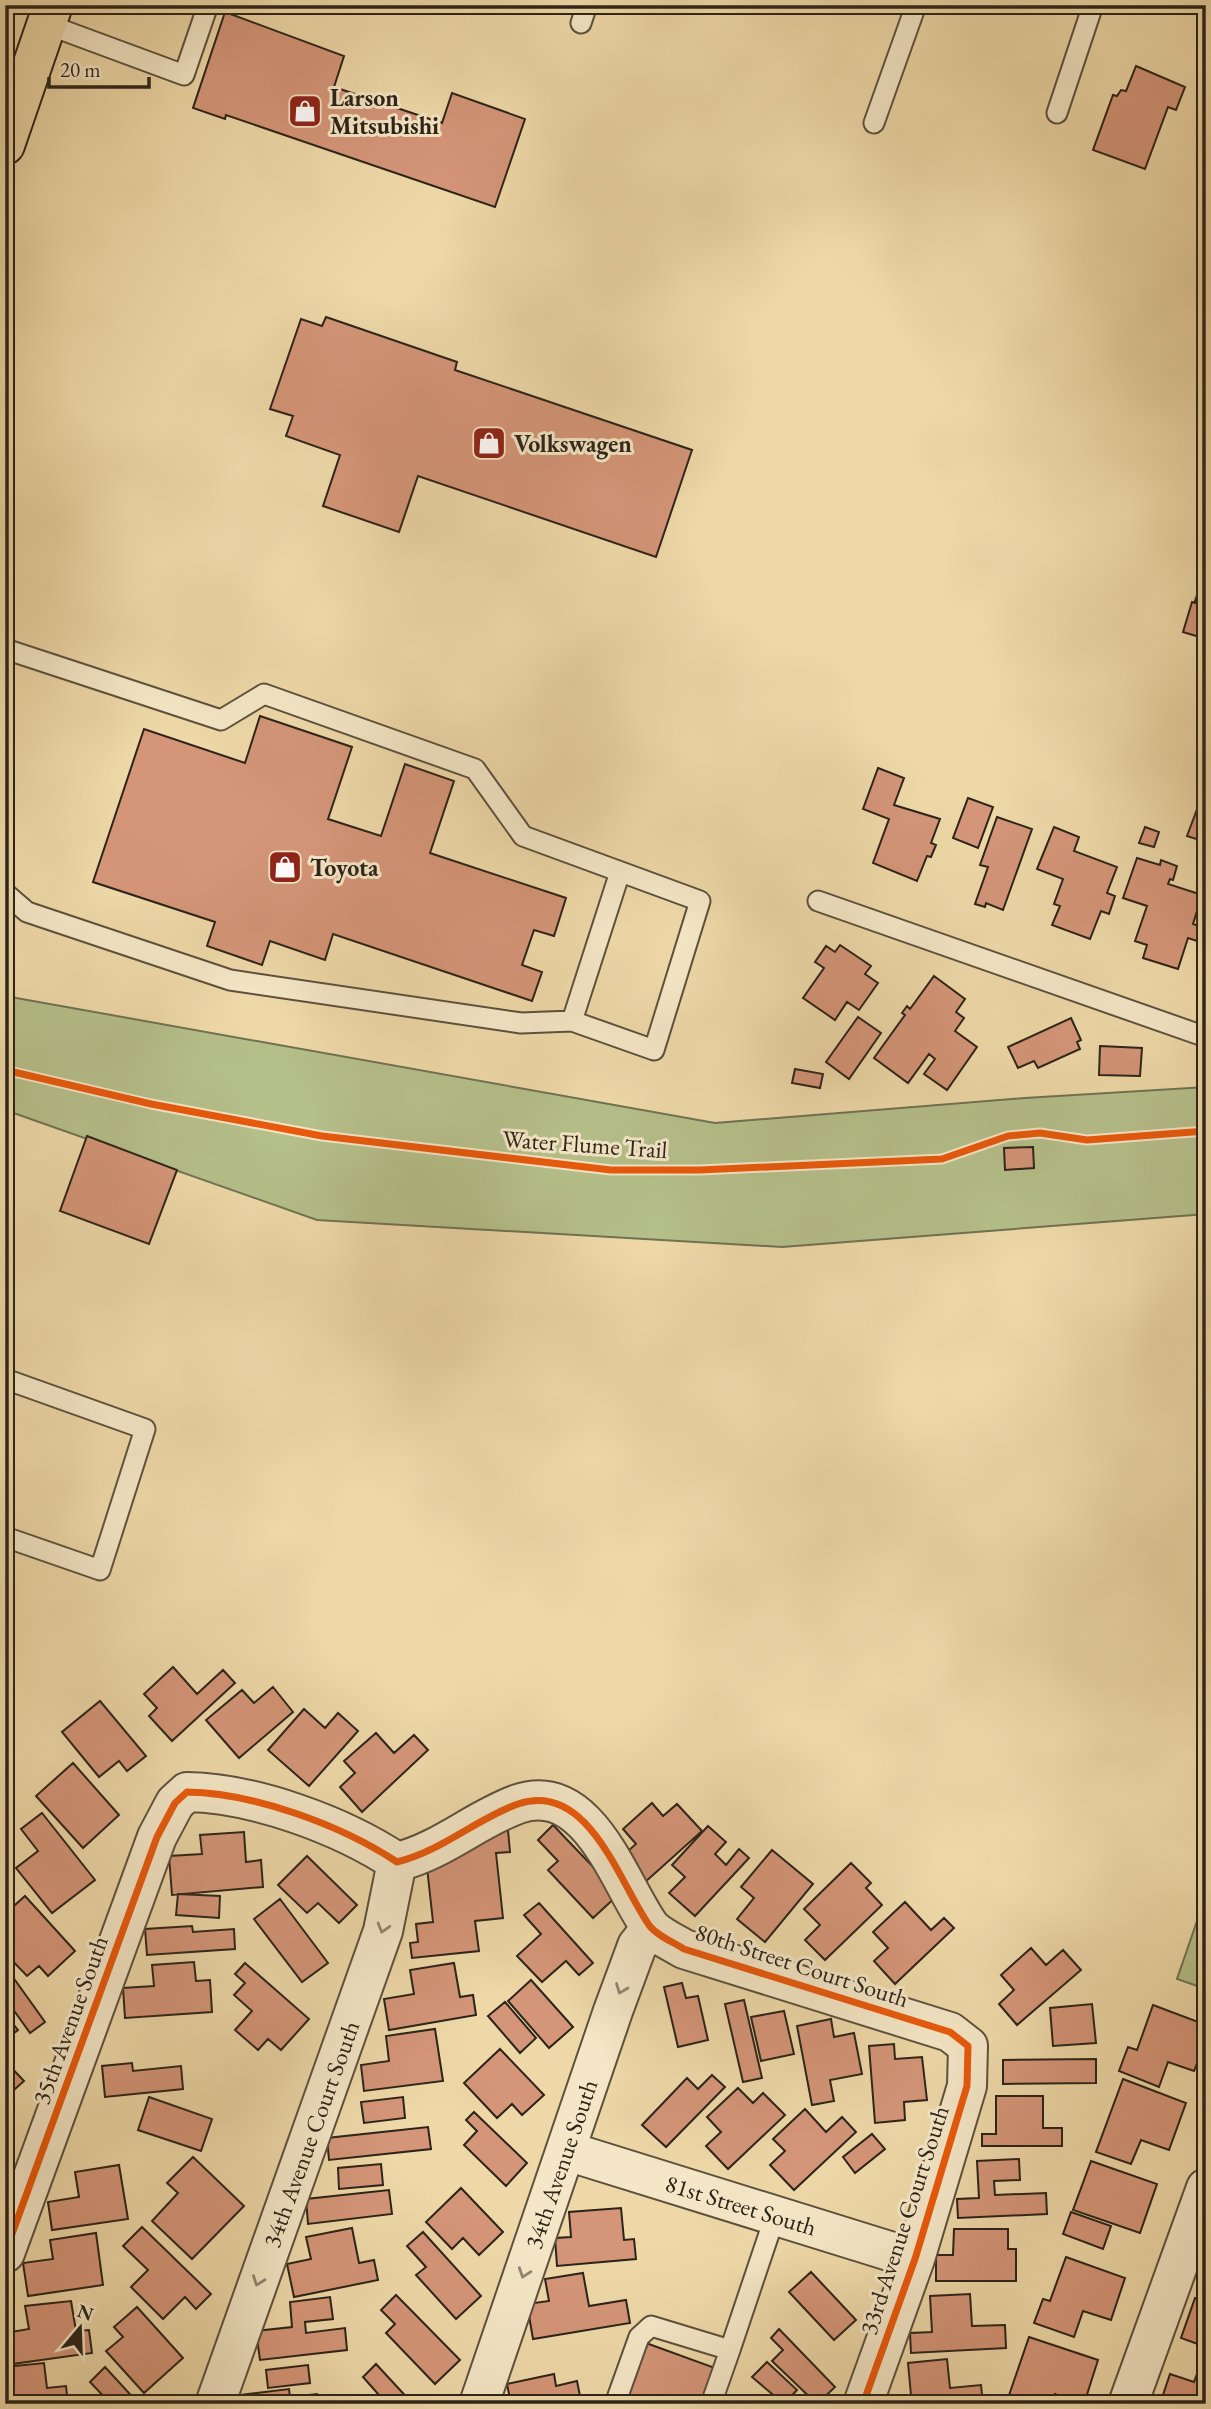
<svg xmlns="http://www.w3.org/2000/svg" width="1211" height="2409" font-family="'EB Garamond',serif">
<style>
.green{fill:#b5bf8a;stroke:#707252;stroke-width:2}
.building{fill:#d49578;stroke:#2c2419;stroke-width:2}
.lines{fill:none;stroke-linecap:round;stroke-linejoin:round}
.lane-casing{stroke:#5c513d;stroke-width:23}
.street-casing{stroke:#5c513d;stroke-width:42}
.primary-casing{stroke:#2c2419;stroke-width:42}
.lane{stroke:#f4e6c6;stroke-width:19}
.street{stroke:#f4e6c6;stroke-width:38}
.primary{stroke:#eed8a8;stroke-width:38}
.cycleway-casing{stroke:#f4e6c6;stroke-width:11}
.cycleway{stroke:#e8590c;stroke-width:7}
.oneway{stroke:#908570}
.labels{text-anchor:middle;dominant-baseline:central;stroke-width:6;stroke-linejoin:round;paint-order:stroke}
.poi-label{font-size:24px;font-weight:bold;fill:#2c2419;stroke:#f4e6c6;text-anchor:start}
.street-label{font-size:24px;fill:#2c2419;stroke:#f4e6c6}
</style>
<rect width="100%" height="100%" fill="#eed8a8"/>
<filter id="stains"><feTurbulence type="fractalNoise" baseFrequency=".00286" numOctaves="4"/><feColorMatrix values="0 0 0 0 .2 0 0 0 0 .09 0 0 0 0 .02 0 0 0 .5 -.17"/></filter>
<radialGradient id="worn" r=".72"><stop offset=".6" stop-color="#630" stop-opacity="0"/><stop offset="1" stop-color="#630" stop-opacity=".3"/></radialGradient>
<path class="green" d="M5,996L715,1123L1025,1098L1206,1087V1214L782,1247L317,1220L5,1110Z
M1206,1895V1989L1177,1979Z"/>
<path class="building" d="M1184,5H1206V13Z
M225,12L344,56L334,87L442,123L452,93L525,119L495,207L226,115L225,119L193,108Z
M1136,66L1185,87L1176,110L1168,107L1145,169L1093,150L1113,95L1117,96L1121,90L1126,91Z
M326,317L457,362L455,370L692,450L656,557L418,476L399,532L323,506L340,455L286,436L293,416L270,409L301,319L322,326Z
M1200,586L1206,588V604L1195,601Z
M1192,602L1206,606V639L1183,632Z
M260,716L352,747L328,819L381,836L405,764L454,781L430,853L566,898L554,936L534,930L522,965L542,972L532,1001L333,934L325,960L270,941L262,965L207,946L215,922L93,882L144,729L245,763Z
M878,768L904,778L894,805L940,819L931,843L936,845L931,857L927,856L917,881L873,863L889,819L863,809Z
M968,798L993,807L978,848L953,838Z
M1199,804L1206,806V842L1187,836Z
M997,817L1032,829L1003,910L986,903L985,907L975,904L988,867L980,865Z
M1054,827L1079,837L1074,851L1117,867L1107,893L1115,896L1109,914L1101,911L1090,939L1052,925L1060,906L1054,904L1063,879L1037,869Z
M1145,827L1159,832L1154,847L1139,843Z
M1137,858L1160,865L1161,860L1177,866L1173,880L1170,879L1168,884L1202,895L1193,924L1201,927L1197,941L1188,938L1178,969L1143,958L1147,945L1135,941L1147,906L1123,898Z
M840,945L871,966L865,974L878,983L859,1010L847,1002L835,1020L803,998L824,968L815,962L826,946L835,952Z
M934,976L965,999L956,1012L964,1018L955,1031L977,1047L947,1090L924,1074L935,1059L929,1054L908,1083L874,1058L905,1015L902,1013L907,1006L910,1009Z
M858,1017L881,1033L849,1079L826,1062Z
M1071,1018L1081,1040L1077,1042L1080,1049L1038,1068L1034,1061L1018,1068L1008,1047Z
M1100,1046L1142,1048L1140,1076L1099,1075Z
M795,1069L823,1074L820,1088L792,1083Z
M5,1127L11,1129L5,1144Z
M87,1136L177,1170L149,1244L60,1211Z
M1033,1147L1034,1168L1005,1170L1004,1148Z
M173,1667L197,1694L223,1670L235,1683L172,1741L149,1716L157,1708L144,1694Z
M273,1687L293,1712L239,1758L206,1720L242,1690L254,1703Z
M100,1701L146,1756L127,1771L119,1761L99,1777L62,1732Z
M304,1709L325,1728L338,1713L358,1731L309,1786L268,1750Z
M376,1733L394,1753L414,1735L428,1750L362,1812L340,1787L355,1773L344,1761Z
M73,1763L119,1815L83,1848L36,1796Z
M652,1803L663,1816L677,1804L702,1831L644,1883L621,1857L636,1844L623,1829Z
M42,1813L95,1880L52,1913L16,1868L38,1851L21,1829Z
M553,1825L619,1894L593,1918L548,1870L558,1861L538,1840Z
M708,1826L726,1842L715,1854L726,1865L739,1849L749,1858L695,1916L669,1893L685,1877L672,1865Z
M508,1830L510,1852L496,1853L503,1918L475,1921L479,1951L412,1958L410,1943L418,1942L416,1924L433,1922L426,1858L458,1836Z
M244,1832L246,1862L261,1860L263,1887L172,1895L169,1856L202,1854L200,1835Z
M772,1850L813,1884L765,1942L737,1919L754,1898L741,1887Z
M307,1856L357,1905L339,1923L318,1903L307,1913L278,1885Z
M851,1863L871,1883L866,1888L882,1905L825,1960L805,1940L820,1925L804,1909Z
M178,1894L220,1896L219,1918L176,1915Z
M25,1896L75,1951L48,1976L39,1966L27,1976L5,1953V1938L14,1930L5,1920V1914Z
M280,1899L328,1963L302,1982L254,1919Z
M905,1902L931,1930L944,1918L954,1928L895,1984L874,1961L888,1948L873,1932Z
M539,1903L593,1963L579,1975L566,1961L542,1982L517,1956L541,1934L524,1915Z
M192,1926L193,1932L234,1929L235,1949L147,1955L145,1929Z
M1031,1948L1046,1965L1063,1950L1081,1970L1017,2025L999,2004L1014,1990L1001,1975Z
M194,1962L196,1981L210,1980L212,2012L125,2018L123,1988L154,1986L152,1965Z
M245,1963L309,2019L281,2050L268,2039L258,2050L235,2030L252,2011L234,1995L245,1983L235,1974Z
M454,1963L460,1997L473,1995L476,2015L389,2030L384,1999L414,1994L410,1970Z
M5,1966L45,2022L30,2033L5,1998Z
M531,1980L573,2027L549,2048L508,2001Z
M682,1983L686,1998L698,1996L708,2040L678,2047L664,1987Z
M744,2000L762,2078L743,2082L725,2004Z
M505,2002L536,2038L520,2053L488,2016Z
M1092,2004L1096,2043L1053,2046L1050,2008Z
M1153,2005L1206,2025V2041L1194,2071L1168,2062L1159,2087L1119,2071L1128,2047L1137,2050Z
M784,2011L794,2054L761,2061L751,2017Z
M5,2014L18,2030L5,2040Z
M831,2019L834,2037L854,2033L862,2074L830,2080L834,2101L812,2105L797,2026Z
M435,2029L443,2081L364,2091L361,2065L389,2061L386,2036Z
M894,2044L895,2059L922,2057L927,2100L904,2102L905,2120L875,2123L869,2046Z
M500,2049L544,2095L522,2115L512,2104L497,2118L464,2083Z
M1096,2059V2083L1003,2084V2060Z
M5,2061L24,2081L5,2098Z
M132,2063L133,2071L181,2066L183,2089L105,2097L102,2066Z
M712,2075L725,2087L666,2147L642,2125L687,2078L698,2089Z
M1123,2079L1186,2103L1169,2150L1141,2140L1131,2164L1096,2152Z
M738,2088L753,2103L763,2093L785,2115L728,2169L706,2146L721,2132L707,2117Z
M996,2096H1043V2128H1062V2146H982V2134H996Z
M149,2097L212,2119L201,2151L138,2130Z
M403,2097L405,2118L364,2123L361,2102Z
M805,2109L826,2132L842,2117L856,2132L794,2190L770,2165L785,2151L773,2139Z
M474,2112L527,2163L506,2186L464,2145L477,2131L466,2120Z
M428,2127L431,2149L329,2160L327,2138Z
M872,2134L885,2149L855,2173L843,2157Z
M193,2157L244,2206L192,2259L152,2221L178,2193L167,2183Z
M1019,2159L1020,2180L994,2181L995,2195L1046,2193L1047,2214L958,2218L957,2199L979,2198L977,2161Z
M1091,2161L1157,2184L1140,2233L1073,2210Z
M381,2164L383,2185L339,2189L338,2168Z
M119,2165L128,2219L52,2230L48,2202L79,2197L75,2172Z
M461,2188L503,2232L479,2255L463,2238L452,2249L426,2222Z
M389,2190L392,2214L308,2224L306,2199Z
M621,2208L624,2240L634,2239L636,2259L557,2266L555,2238L571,2237L569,2212Z
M1071,2212L1111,2226L1103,2249L1063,2234Z
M142,2227L211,2294L196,2309L185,2297L163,2319L131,2287L148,2270L123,2246Z
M352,2228L359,2263L374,2260L378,2280L294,2297L287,2264L311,2259L306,2237Z
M954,2229H1008V2249H1016V2281H936V2255H953Z
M423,2232L481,2296L456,2319L416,2275L426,2267L407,2246Z
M96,2233L103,2285L28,2296L23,2263L53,2259L50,2240Z
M1066,2257L1125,2278L1111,2320L1083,2311L1074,2337L1034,2323L1043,2299L1050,2301Z
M811,2272L856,2320L834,2340L789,2292Z
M583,2273L589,2306L626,2300L630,2323L533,2339L527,2304L549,2301L545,2279Z
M970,2294L972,2326L1005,2325L1006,2348L911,2353L910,2333L932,2332L930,2296Z
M396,2295L460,2360L435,2384L386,2333L395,2324L381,2310Z
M330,2297L333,2319L305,2322L306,2333L345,2328L347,2350L260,2360L256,2331L292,2327L290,2302Z
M1195,2298L1206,2302V2347L1181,2338Z
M71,2301L76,2331L89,2330L92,2353L5,2365V2333L29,2329L25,2306Z
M137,2307L183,2358L144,2393L106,2351L123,2337L114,2327Z
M779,2329L835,2387L817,2404L772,2361L783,2350L771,2338Z
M1029,2337L1098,2360L1084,2404L1055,2394L1052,2404H1006Z
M646,2343L715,2368L702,2404H624Z
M1203,2357L1206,2358V2404H1160L1170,2374L1194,2382Z
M947,2359L950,2388L981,2385L983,2404H879V2398L911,2395L908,2363Z
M767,2362L797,2390L784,2404L752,2377Z
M44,2363L47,2388L66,2386L68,2404H5V2367Z
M376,2364L413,2404H370L379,2395L363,2377Z
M308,2365L310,2383L268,2388L266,2370Z
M105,2367L139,2404H105L108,2401L90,2382Z
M554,2374L556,2386L577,2381L581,2401L511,2404L507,2384Z
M289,2389L290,2397L317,2394L318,2404H240L239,2395Z"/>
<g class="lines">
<g class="lane-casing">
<path id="lane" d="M581,23L587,5
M46,24L184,75L208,5
M1057,113L1093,5
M874,123L916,5
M5,649L221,720L264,694L475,769L523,836L700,901L654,1050L572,1021L521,1023L230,980L27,912L5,893
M818,901L1206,1037
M572,1021L620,872
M5,1379L145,1429L100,1570L5,1537
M730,2350L775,2216
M615,2404L639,2337L651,2326L730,2350L711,2404"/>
</g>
<g class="street-casing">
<path id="street" d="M567,2151L915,2259
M5,2253L157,1837L175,1803L187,1792C254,1793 341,1825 397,1862C442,1851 476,1819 518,1804C588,1780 619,1882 649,1925C656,1935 673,1942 684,1949L950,2032L968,2046L967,2086L915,2259L863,2404
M215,2404L383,1931L397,1862
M479,2404L613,2011L637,1946L651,1928
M1128,2404L1206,2188"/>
</g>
<g class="primary-casing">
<path id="primary" d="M5,145L53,5"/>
</g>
<use href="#lane" class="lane"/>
<use href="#street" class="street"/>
<use href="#primary" class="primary"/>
<g class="cycleway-casing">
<path id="cycleway" d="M5,1070L151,1104L322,1136L611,1170H700L942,1159L1008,1136L1040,1133L1087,1140L1206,1131
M5,2253L157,1837L175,1803L187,1792C254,1793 341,1825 397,1862C442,1851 476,1819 518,1804C588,1780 619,1882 649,1925C656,1935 673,1942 684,1949L950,2032L968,2046L967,2086L915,2259L863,2404"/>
</g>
<use href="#cycleway" class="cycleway"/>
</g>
<defs><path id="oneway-chevron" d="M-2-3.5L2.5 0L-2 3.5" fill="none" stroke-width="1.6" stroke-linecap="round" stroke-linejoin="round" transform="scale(1.75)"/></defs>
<g class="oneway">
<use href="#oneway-chevron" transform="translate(383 1928) rotate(106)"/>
<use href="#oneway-chevron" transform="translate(621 1989) rotate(111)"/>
<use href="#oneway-chevron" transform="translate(524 2273) rotate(109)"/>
<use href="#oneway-chevron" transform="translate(258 2281) rotate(110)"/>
</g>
<defs>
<g id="shop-square" transform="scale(1.75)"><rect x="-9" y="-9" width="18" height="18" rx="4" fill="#8f2418" stroke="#f4e6c6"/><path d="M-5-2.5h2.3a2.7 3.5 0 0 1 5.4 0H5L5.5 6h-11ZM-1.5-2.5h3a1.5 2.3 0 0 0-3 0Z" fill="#fff"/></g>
</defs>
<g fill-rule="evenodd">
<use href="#shop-square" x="305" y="111"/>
<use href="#shop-square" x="489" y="443"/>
<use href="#shop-square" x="285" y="867"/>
</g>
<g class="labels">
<g class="poi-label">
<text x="330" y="97">Larson<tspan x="330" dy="28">Mitsubishi</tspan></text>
<text x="514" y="443">Volkswagen</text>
<text x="310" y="867">Toyota</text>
</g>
<g class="street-label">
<text transform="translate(585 1144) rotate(4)">Water Flume Trail</text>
<text transform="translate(802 1965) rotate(18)">80th Street Court South</text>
<text transform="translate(70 2020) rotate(-70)">35th Avenue South</text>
<text transform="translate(311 2134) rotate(-70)">34th Avenue Court South</text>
<text transform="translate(561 2164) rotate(-71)">34th Avenue South</text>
<text transform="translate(741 2205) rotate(17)">81st Street South</text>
<text transform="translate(904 2220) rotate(-72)">33rd Avenue Court South</text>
</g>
</g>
<rect width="1211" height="2409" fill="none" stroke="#eed8a8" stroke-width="28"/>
<rect x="7" y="7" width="1197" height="2395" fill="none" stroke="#2c2419" stroke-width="3.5"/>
<rect x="14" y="14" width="1183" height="2381" fill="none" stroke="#2c2419" stroke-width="2"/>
<g transform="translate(80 2328) rotate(19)" stroke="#f4e6c6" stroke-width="5" paint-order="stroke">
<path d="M0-5L12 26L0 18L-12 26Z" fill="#2c2419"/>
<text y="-10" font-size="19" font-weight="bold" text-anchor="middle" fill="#2c2419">N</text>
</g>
<path d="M49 77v10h100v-10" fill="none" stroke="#2c2419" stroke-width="3.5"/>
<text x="60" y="77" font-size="21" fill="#2c2419" stroke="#f4e6c6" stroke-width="5" paint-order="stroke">20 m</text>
<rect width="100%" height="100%" filter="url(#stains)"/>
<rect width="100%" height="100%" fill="url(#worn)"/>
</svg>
